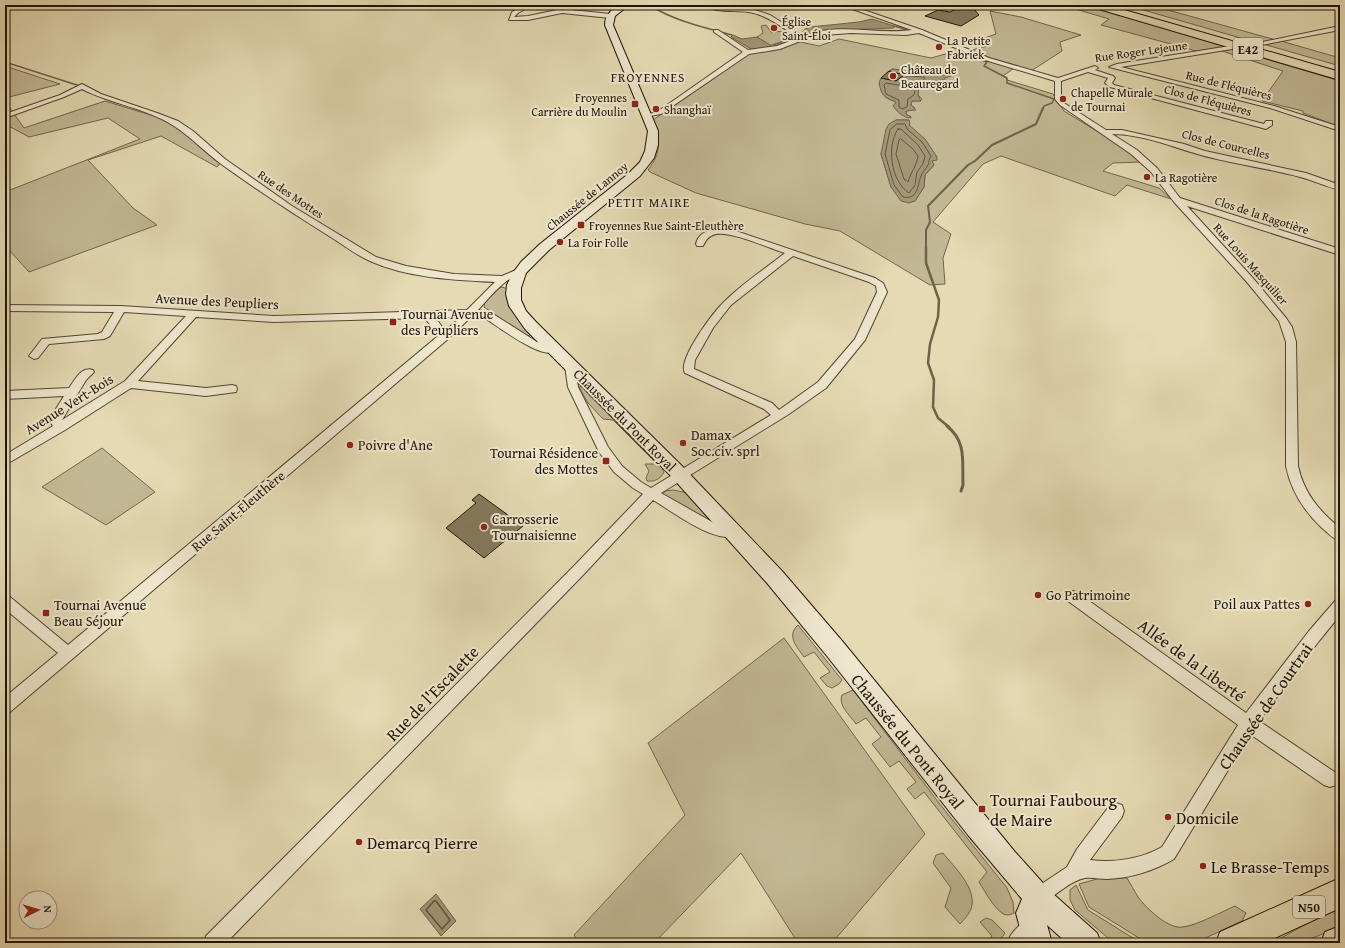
<svg xmlns="http://www.w3.org/2000/svg" width="1345" height="948" font-family="'Gentium Book Plus',serif">
<style>
.green{fill:#c3b895;stroke:#71664c;fill-rule:evenodd}
.water{fill:#a29677;stroke:#6e6249}
.lines{fill:none;stroke-linecap:round;stroke-linejoin:round}
.shore-far1{stroke:#60543d;stroke-width:1}
.shore{stroke:#60543d;stroke-width:1.5}
.stream-far3{stroke:#6e6249;stroke-width:1.5}
.stream-far2{stroke:#6e6249;stroke-width:2}
.stream-far1{stroke:#6e6249;stroke-width:2.5}
.stream{stroke:#6e6249;stroke-width:3}
.building{fill:#867a5f;stroke:#1f1303}
.street-tunnel{stroke:#c7bc99;stroke-width:6;stroke-dasharray:6 3;stroke-linecap:butt}
.street-casing{stroke:#50452f;stroke-width:2}
.secondary-casing{stroke:#1f1303;stroke-width:2}
.primary-casing{stroke:#1f1303;stroke-width:2}
.highway-casing{stroke:#1f1303;stroke-width:2}
.street{fill:#eee7ce;fill-rule:evenodd}
.secondary{fill:#eee7ce;fill-rule:evenodd}
.primary{fill:#e5dab3;fill-rule:evenodd}
.highway{fill:#e5dab3;fill-rule:evenodd}
.poi-dot{fill:#8f2418;stroke:#eee7ce;stroke-width:1.5}
.labels{text-anchor:middle;dominant-baseline:central;stroke-width:4;stroke-linejoin:round;paint-order:stroke}
.far-poi-label{font-size:12px;fill:#1f1303;stroke:#eee7ce;text-anchor:start}
.far-street-label{font-size:12px;fill:#1f1303;stroke:#eee7ce}
.shield{fill:#eee7ce;stroke:#5d5340;stroke-width:1}
.shield-label{font-size:13px;font-weight:bold;fill:#1f1303}
.far-quarter-label{font-size:13px;letter-spacing:1px;fill:#1f1303;stroke:#eee7ce}
.far-neighbourhood-label{font-size:13px;letter-spacing:1px;fill:#1f1303;stroke:#eee7ce}
.street-label{font-size:14px;fill:#1f1303;stroke:#eee7ce}
.poi-label{font-size:14px;fill:#1f1303;stroke:#eee7ce;text-anchor:start}
.near-street-label{font-size:17px;fill:#1f1303;stroke:#eee7ce}
.near-poi-label{font-size:17px;fill:#1f1303;stroke:#eee7ce;text-anchor:start}
</style>
<rect width="100%" height="100%" fill="#e5dab3"/>
<filter id="stains"><feTurbulence type="fractalNoise" baseFrequency=".005" numOctaves="4"/><feColorMatrix values="0 0 0 0 .2 0 0 0 0 .09 0 0 0 0 .02 0 0 0 .5 -.17"/></filter>
<radialGradient id="worn" r=".72"><stop offset=".6" stop-color="#630" stop-opacity="0"/><stop offset="1" stop-color="#630" stop-opacity=".3"/></radialGradient>
<path class="green" d="M1062,5H1087L1226,47L1200,52L1101,25L1109,19Z
M1126,5H1150L1276,40L1258,43Z
M990,11L1021,17L1081,35L1060,42L1062,51L1031,71L995,60L972,50L987,46L976,41L996,34Z
M766,25L771,32L789,31L798,36L769,46L757,37L763,33L761,26Z
M839,39L931,58L963,49L1013,69L1003,76L1007,78V80L1053,94L1064,111L1128,150L1142,162L1113,163L1103,171L1159,188L1171,199L1127,185L1115,196L1001,156L983,164L933,222L951,234L943,258L945,284L930,285L840,231L805,224L696,193L650,172L648,170C662,152 660,140 653,120L716,77L749,52L775,49L796,41L819,46ZM892,69L950,76L933,81L919,88L918,95L922,99L919,101H912L911,105L915,108L906,111V114L911,117L905,116L900,113L896,102C882,97 884,96 879,83L896,81L904,75ZM896,120H909L908,125L934,165L925,175L924,187L915,201L895,192L891,187L881,154Z
M1281,41L1340,58V66L1263,44Z
M1232,49L1340,81V127L1303,113V111L1262,101L1283,71L1222,51Z
M5,66L60,84L5,98Z
M5,101L24,128L105,101L167,120L222,161L217,167L161,136L88,160L133,208L157,225L29,272L8,249H5V192L140,139L108,118L29,137L5,124Z
M502,287L508,289L513,312L530,335L527,336L484,307C484,299 495,289 502,287Z
M581,386L662,468L664,472C661,479 654,482 647,481L646,478L649,471L645,464H657L613,420L603,419L588,403L579,387Z
M102,448L155,492L106,525L42,487Z
M673,490L688,493L710,518L707,520L662,495L665,491Z
M798,625L842,680L839,684L832,688L827,686L820,678L830,672L814,652L804,657C797,647 786,636 798,625Z
M784,638L925,834L832,943H798L741,853L654,943H578L574,935L685,815L648,743Z
M853,690L939,803L1007,888L1013,902L1014,913C1010,915 1006,916 1002,913C994,908 984,890 979,882L987,872L924,792L915,799L907,789L916,782L899,761L890,767L872,744L881,737L866,718L856,724C850,715 838,706 842,695Z
M943,853C954,867 978,889 971,909C969,914 964,920 960,924L945,907L951,888L933,863L936,855Z
M1127,878C1131,884 1134,891 1138,897C1146,908 1169,930 1183,927C1198,925 1221,912 1235,906L1246,913L1242,921L1195,943H1147L1089,907L1079,884L1097,879Z
M1076,885L1088,910L1141,943H1114L1075,910L1070,900V890Z
M1340,907V927L1300,943H1272L1315,919Z
M986,918L992,920L1005,933L998,943H987L992,936L980,922Z"/>
<path class="water" d="M872,19L894,26V28L840,30L812,33L799,37L797,39L778,46L773,45L800,35L805,29L810,27L859,22Z
M733,35L742,39L757,37L772,46L770,48L751,49L731,37Z
M892,69L951,76L945,78L944,80L933,81L919,88L918,95L921,101H912L911,105L916,110L906,111V114L911,117V118C904,118 897,112 893,106L896,102C887,98 882,97 880,87C879,83 879,82 881,78L896,81L904,75L889,71Z
M896,120H909L910,124L909,125L925,139L937,157V160L932,161L934,165L925,175L924,187L915,201L909,203L901,201L891,187L881,154L886,129L889,124Z
M436,894L456,921L441,936L420,909Z"/>
<g class="lines">
<path class="shore-far1" d="M908,76L924,77L925,79L916,86L914,95L908,99L907,107L902,109L899,107V100L886,94L884,85L886,83L898,85Z
M897,124H905L907,129L922,142L931,156C929,159 929,162 928,165C926,169 922,172 921,176C917,187 918,200 903,197L894,185L885,154L890,130Z
M898,129H901L918,145L925,156L923,164L917,172L915,185L909,193C891,181 886,147 898,129Z
M901,139L913,149L918,156C917,165 911,172 908,182L904,179L896,154L899,140Z"/>
<path class="shore" d="M434,901H436L450,920L442,929L426,910Z"/>
<path class="stream-far3" d="M649,5C675,21 702,27 732,35
M894,26L925,35
M965,52L972,57L987,62L984,66L1007,78V83L1054,99L1052,103L1044,106L1043,109
M5,62L80,86"/>
<path class="stream-far2" d="M926,248V230L930,222L928,206L968,165L975,161L992,145L1036,124L1043,108"/>
<path class="stream-far1" d="M926,247V263L939,300L938,317L930,344L928,363L934,380L933,407L938,418L949,427"/>
<path class="stream" d="M947,426C967,442 962,462 963,485L961,491"/>
</g>
<path class="building" d="M962,6L974,9L979,15L961,26L925,16L938,10L950,12Z
M889,71L904,75L896,81L881,78Z
M479,494L523,526L484,558L446,528L476,503L472,500Z"/>
<g class="lines">
<path class="street-tunnel" d="M1233,48L1261,43"/>
<g class="street-casing">
<path id="street" d="M524,5H532L518,13L514,17L528,16L562,9L610,14L613,16L610,18L562,13L528,20H509L512,12Z
M702,5L737,9L772,5L755,10L770,15L803,36C838,22 876,35 912,30L841,5H849L922,30L989,58L1058,78L1095,66L1098,68L1095,70L1113,76L1115,78L1112,83L1114,85L1264,124L1266,121H1272V125L1266,129L1110,87L1105,83L1108,78L1088,72L1061,81V99L1064,103L1106,130H1122L1184,144L1205,151L1306,173L1340,185V190C1326,187 1313,180 1300,177C1267,168 1233,164 1201,155C1172,147 1142,134 1112,134L1137,150L1157,168L1180,198L1340,249V255L1187,206L1252,277L1286,318L1292,327L1296,342L1298,466C1304,493 1319,511 1340,528V541C1333,539 1328,533 1322,528C1304,511 1291,491 1286,466V342L1279,321L1246,281L1174,202L1151,172L1131,154L1060,105L1055,99V81L985,60L919,33L906,35L851,33L824,35L808,38L780,49L749,54L661,114L645,117V115L657,112L743,52L714,32V30H718L748,50L777,46L798,38C783,28 766,14 748,12C734,10 715,13 702,5Z
M1340,26V30L1261,45L1258,43Z
M1230,46L1233,48L1232,49L1121,67L1274,106L1340,127V131L1270,108L1109,67L1117,64Z
M82,84L101,94L157,113L178,121L193,131L225,159L292,206L376,257L406,266L454,274L502,276L518,269H524L526,271C521,275 514,277 508,280C497,288 487,300 478,310L493,314L537,342L558,347L559,349C547,365 498,326 486,319L479,316H472L448,339L10,712L5,714V697L58,653L5,609V595L10,597L68,645L438,336L425,318L274,322L196,317L138,381L206,388L232,385L236,386L237,389L236,392L206,396L131,388L65,430L5,465V455L53,426L49,420L64,396L5,399V391L69,388C75,380 81,366 93,370L94,372L86,380L62,420L125,381L186,316L124,312L110,336L104,339L49,344L38,358L34,359L29,356L42,339L98,334L102,332L114,312L5,311V305L121,306L274,316L467,310L495,282C454,280 408,278 370,261C356,255 342,244 329,236C292,213 256,189 221,164C205,152 191,137 174,126C146,108 111,104 82,89L64,97L5,118V114L60,95ZM435,317H461L445,331Z
M718,229L733,230L875,278L883,283L887,292L865,340L826,388L789,414L661,493L721,527L740,528L741,532L740,536C713,544 675,513 653,500L584,574L226,943H204L206,936L574,566L643,494L633,488L614,472L599,452L568,387L565,366L566,364L570,363L575,366L578,387L608,447L622,466L641,482L651,488L771,415L764,409L685,373C677,360 714,311 725,301C743,283 765,269 785,253C769,248 731,231 716,234C708,236 706,240 703,246H697L696,244C698,233 708,230 718,229ZM793,256L869,282L876,286L877,292L855,339L818,382L779,410L772,403L694,369L695,360L713,328L731,305Z
M1073,591L1078,593L1246,713L1309,631L1335,601L1340,599V615L1319,641L1259,721L1336,773L1338,779L1336,785L1330,787L1324,785L1250,734L1174,859C1154,871 1130,878 1107,879C1100,879 1092,877 1085,878C1070,881 1056,895 1043,903L1037,906L1031,903L1028,897L1031,891L1067,867L1077,849L1110,805L1116,803L1122,805L1124,811L1122,817L1090,860C1114,863 1141,859 1162,847L1238,725L1068,601L1066,597L1068,593Z
M1032,918L1038,921L1041,927L1038,933L1029,943H1007C1011,932 1021,922 1032,918Z"/>
</g>
<g class="secondary-casing">
<path id="secondary" d="M619,5H629L615,16L613,25L658,131V145L654,158L640,176L549,250L526,273L521,288V300L526,311L536,322L682,466L782,571L843,642L1015,852L1051,892L1097,933L1101,943H1067L1047,925L1052,943H1024L1016,913L1022,899L968,835L827,656L767,583L670,475L525,329L509,306L506,294L507,285L512,274L521,262L540,244L627,175L640,162L645,151L648,131L605,25C605,15 611,10 619,5Z"/>
</g>
<g class="primary-casing">
<path id="primary" d="M1340,878V908L1264,943H1216L1220,932Z
M1340,926V943H1321L1325,932Z"/>
</g>
<g class="highway-casing">
<path id="highway" d="M1091,5H1107L1340,72V80L1092,7Z"/>
</g>
<use href="#street" class="street"/>
<use href="#secondary" class="secondary"/>
<use href="#primary" class="primary"/>
<use href="#highway" class="highway"/>
</g>
<g class="poi-dot">
<circle cx="774" cy="28" r="4"/>
<circle cx="939" cy="47" r="4"/>
<circle cx="893" cy="76" r="4"/>
<circle cx="1063" cy="99" r="4"/>
<rect x="631" y="100" width="8" height="8" rx="2"/>
<circle cx="656" cy="109" r="4"/>
<circle cx="1147" cy="177" r="4"/>
<rect x="577" y="221" width="8" height="8" rx="2"/>
<circle cx="560" cy="242" r="4"/>
<rect x="389" y="318" width="8" height="8" rx="2"/>
<circle cx="683" cy="443" r="4"/>
<circle cx="350" cy="445" r="4"/>
<rect x="602" y="457" width="8" height="8" rx="2"/>
<circle cx="484" cy="527" r="4"/>
<circle cx="1038" cy="595" r="4"/>
<circle cx="1308" cy="604" r="4"/>
<rect x="42" y="609" width="8" height="8" rx="2"/>
<rect x="978" y="805" width="8" height="8" rx="2"/>
<circle cx="1168" cy="817" r="4"/>
<circle cx="359" cy="842" r="4"/>
<circle cx="1203" cy="866" r="4"/>
</g>
<g class="labels">
<g class="far-poi-label">
<text x="782" y="21">Église<tspan x="782" dy="14">Saint-Éloi</tspan></text>
<text x="947" y="40">La Petite<tspan x="947" dy="14">Fabriek</tspan></text>
<text x="901" y="69">Château de<tspan x="901" dy="14">Beauregard</tspan></text>
<text x="1071" y="92">Chapelle Murale<tspan x="1071" dy="14">de Tournai</tspan></text>
<text x="627" y="97" text-anchor="end">Froyennes<tspan x="627" dy="14">Carrière du Moulin</tspan></text>
<text x="664" y="109">Shanghaï</text>
<text x="1155" y="177">La Ragotière</text>
<text x="589" y="225">Froyennes Rue Saint-Eleuthère</text>
<text x="568" y="242">La Foir Folle</text>
</g>
<g class="far-street-label">
<text transform="translate(1141 51) rotate(-8)">Rue Roger Lejeune</text>
<text transform="translate(1229 85) rotate(14)">Rue de Fléquières</text>
<text transform="translate(1208 100) rotate(15)">Clos de Fléquières</text>
<text transform="translate(1226 144) rotate(14)">Clos de Courcelles</text>
<text transform="translate(291 194) rotate(34)">Rue des Mottes</text>
<text transform="translate(587 196) rotate(-39)">Chaussée de Lannoy</text>
<text transform="translate(1262 215) rotate(18)">Clos de la Ragotière</text>
<text transform="translate(1251 264) rotate(48)">Rue Louis Masquilier</text>
</g>
<g class="shield">
<rect x="1233" y="38" width="30" height="22" rx="3"/>
<rect x="1293" y="896" width="32" height="22" rx="3"/>
</g>
<g class="shield-label">
<text x="1248" y="49">E42</text>
<text x="1309" y="907">N50</text>
</g>
<g class="far-quarter-label">
<text x="648" y="77">FROYENNES</text>
</g>
<g class="far-neighbourhood-label">
<text x="649" y="202">PETIT MAIRE</text>
</g>
<g class="street-label">
<text transform="translate(217 301) rotate(3)">Avenue des Peupliers</text>
<text transform="translate(69 404) rotate(-32)">Avenue Vert-Bois</text>
<text transform="translate(625 420) rotate(45)">Chaussée du Pont Royal</text>
<text transform="translate(238 511) rotate(-40)">Rue Saint-Eleuthère</text>
</g>
<g class="poi-label">
<text x="401" y="314">Tournai Avenue<tspan x="401" dy="16">des Peupliers</tspan></text>
<text x="691" y="435">Damax<tspan x="691" dy="16">Soc.civ. sprl</tspan></text>
<text x="358" y="445">Poivre d'Ane</text>
<text x="598" y="453" text-anchor="end">Tournai Résidence<tspan x="598" dy="16">des Mottes</tspan></text>
<text x="492" y="519">Carrosserie<tspan x="492" dy="16">Tournaisienne</tspan></text>
<text x="1046" y="595">Go Patrimoine</text>
<text x="1300" y="604" text-anchor="end">Poil aux Pattes</text>
<text x="54" y="605">Tournai Avenue<tspan x="54" dy="16">Beau Séjour</tspan></text>
</g>
<g class="near-street-label">
<text transform="translate(1192 660) rotate(36)">Allée de la Liberté</text>
<text transform="translate(432 693) rotate(-46)">Rue de l'Escalette</text>
<text transform="translate(1265 706) rotate(-55)">Chaussée de Courtrai</text>
<text transform="translate(908 741) rotate(51)">Chaussée du Pont Royal</text>
</g>
<g class="near-poi-label">
<text x="990" y="799">Tournai Faubourg<tspan x="990" dy="20">de Maire</tspan></text>
<text x="1176" y="817">Domicile</text>
<text x="367" y="842">Demarcq Pierre</text>
<text x="1211" y="866">Le Brasse-Temps</text>
</g>
</g>
<rect width="1345" height="948" fill="none" stroke="#e5dab3" stroke-width="20"/>
<rect x="6" y="6" width="1333" height="936" fill="none" stroke="#1f1303" stroke-width="2"/>
<rect x="10" y="10" width="1325" height="928" fill="none" stroke="#1f1303"/>
<g transform="translate(38 910) rotate(85)"><circle r="19" fill="#eee7ce" stroke="#9b927d"/>
<path d="M0-3L7 15L0 10L-7 15Z" fill="#8f2418"/>
<text y="-6" font-size="11" font-weight="bold" text-anchor="middle" fill="#1f1303">N</text>
</g>
<rect width="100%" height="100%" filter="url(#stains)"/>
<rect width="100%" height="100%" fill="url(#worn)"/>
</svg>
